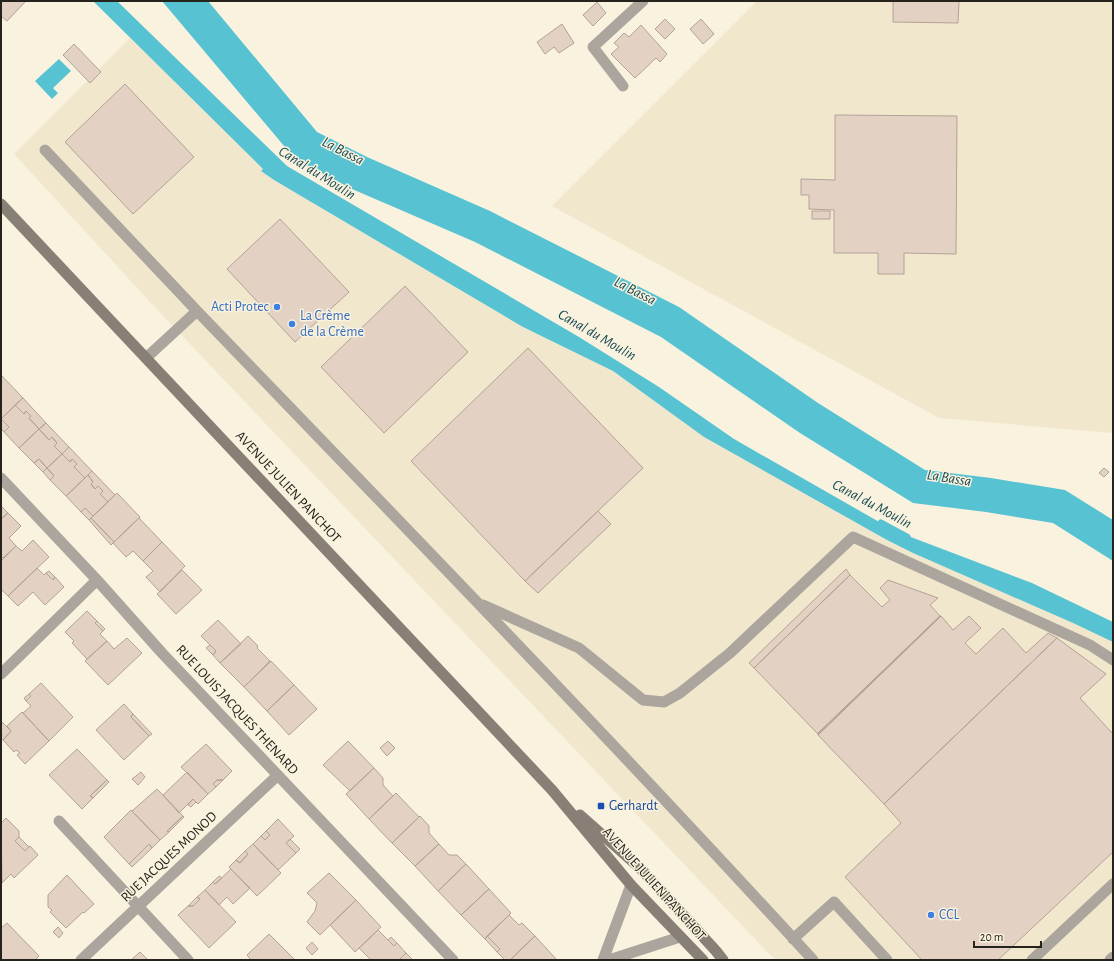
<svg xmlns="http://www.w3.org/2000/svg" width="1114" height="961" font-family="'Alegreya Sans',sans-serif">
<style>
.built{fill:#f1e7cc}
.water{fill:#57c3d2}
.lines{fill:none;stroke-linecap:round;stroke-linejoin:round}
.stream{stroke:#57c3d2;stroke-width:7}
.building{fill:#e3d1c4;stroke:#b3a296}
.service{stroke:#aba59e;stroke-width:11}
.minor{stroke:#aba59e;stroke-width:11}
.secondary{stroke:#888076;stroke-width:11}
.shop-dot{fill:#3f7fe0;stroke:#f9f2df;stroke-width:1.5}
.transit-dot{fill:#1a4fb4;stroke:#f9f2df;stroke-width:1.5}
.labels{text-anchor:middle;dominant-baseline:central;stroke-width:3;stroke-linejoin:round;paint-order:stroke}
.shop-label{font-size:14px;fill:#366cbe;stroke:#f9f2df;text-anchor:start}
.street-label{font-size:14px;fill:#25231c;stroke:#f9f2df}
.transit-label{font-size:14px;fill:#164399;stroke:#f9f2df;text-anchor:start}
.water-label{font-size:15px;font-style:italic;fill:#1a4a51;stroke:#f9f2df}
</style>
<rect width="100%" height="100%" fill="#f9f2df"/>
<path class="built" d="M757,1H1113V433L939,418L552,206Z
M130,38L263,169L261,171L274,180L523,327L613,371L704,437L887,540L913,553L1073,623L1113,642V960H775L151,303L14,154Z"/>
<path class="water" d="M93,1H117L287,166L579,337L659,387L734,439L895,531L1032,583L1113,622V642L1073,623L913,553L887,540L704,437L613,371L523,327L274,180L261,171L263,169Z
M162,1H208L317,132L367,157L490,211L679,307L818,403L925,470L991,478L1065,490L1113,520V561L1053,523L986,512L913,503L800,433L661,337L475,242L352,189L295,159Z
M59,59L71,71L53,88L58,93L52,99L35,81Z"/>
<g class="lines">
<path class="stream" d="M881,523L907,537"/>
</g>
<path class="building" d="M1,1H26L7,21L2,17L1,18Z
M893,1H959L958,23L893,22Z
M597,2L606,13L593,26L583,15Z
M665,19L675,29L665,39L655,29Z
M701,19L714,34L703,44L690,29Z
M562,24L574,43L559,53L554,47L545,54L537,42Z
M641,25L667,54L660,62L656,58L635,78L611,54L619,47L614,43L624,33L629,37Z
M74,44L101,72L90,83L63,55Z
M125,84L194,157L133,214L65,142Z
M835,115L957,116L956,254L904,253V274H878V253H834V210L809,209V195H801V179L835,180Z
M812,211H830V219H812Z
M280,219L349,292L295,342L227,269Z
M405,286L468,352L384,433L321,367Z
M528,348L643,468L525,581L411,461Z
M1,375L23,398L1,419Z
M23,398L46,423L39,429L29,418L31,416L26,411L24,414L15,405Z
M15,405L24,414L26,411L31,416L29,418L39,429L19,448L4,432L9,427L1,419Z
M1,419L9,427L4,432L1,428Z
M46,423L69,447L62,454L54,446L57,443L52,437L49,440L39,429Z
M39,429L49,440L52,437L57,443L54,446L62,454L47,468L39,459L34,463L19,448Z
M69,447L92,471L85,478L74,467L77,464L72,459L70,462L62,454Z
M62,454L70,462L72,459L77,464L74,467L85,478L66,496L50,480L54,476L47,468Z
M39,459L47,468L43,472L34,463Z
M47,468L54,476L50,480L43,472Z
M1104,468L1109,472L1104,477L1099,473Z
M92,471L115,495L108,502L100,494L103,491L98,486L95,489L91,484L93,482L88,475Z
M88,475L93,482L91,484L95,489L98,486L103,491L100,494L108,502L93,516L85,508L81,512L66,496Z
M117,493L140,517L114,542L91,518Z
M1,506L8,513L1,519Z
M85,508L93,516L89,520L81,512Z
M598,511L611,524L538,593L525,581Z
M8,513L21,526L9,538L16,546L3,558L1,556V519Z
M91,518L114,542L111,545L89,520Z
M139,518L162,542L143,561L133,551L126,557L113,543Z
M33,540L49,557L8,596L1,589V561L16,546L22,551Z
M162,542L185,566L160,592L146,577L153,571L143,561Z
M37,568L44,575L46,573L53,580L55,577L64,587L45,605L33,592L18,606L8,596Z
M846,569L850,575L754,668L749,663Z
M182,570L202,590L176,614L157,594Z
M49,571L55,577L53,580L46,573Z
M850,575L882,607L890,600L880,588L888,580L938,598L930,605L940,616L818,734L754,668Z
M87,611L97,621L95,623L103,631L100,634L107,641L87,659L72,643L74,641L65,632Z
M940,616H941L818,735V733Z
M941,616L953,630L969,616L981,628L965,643L976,654L1003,628L1026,653L1048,633L1057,638L884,804L818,735Z
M218,620L241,644L220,663L213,655L216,651L201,636Z
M97,621L105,629L103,631L95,623Z
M248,636L258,646L257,648L270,661L244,687L220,663Z
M127,638L142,653L108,685L85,661L107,641L114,649Z
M1057,638L1106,674L1080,698L1113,734V852L998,960H922L845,877L901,823L884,804Z
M210,645L216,651L213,655L206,648Z
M271,661L294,685L267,711L244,687Z
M41,683L73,717L49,741L23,713L31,706L26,701L31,696L29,694Z
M294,685L317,709L289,735L267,711Z
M29,694L31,696L26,701L24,698Z
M124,704L133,714L131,717L149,736L124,760L96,730Z
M22,712L49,741L25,764L17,755L20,753L16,750L14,752L3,740L11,731L7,726Z
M133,714L152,734L149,736L131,717Z
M2,722L11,731L3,740L1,738V723Z
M348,741L374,768L350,791L323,765Z
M388,741L395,748L387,756L380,748Z
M206,744L232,771L223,780H217L213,784L216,787L208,794L181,767Z
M77,749L107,780L90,796L93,798L82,809L49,775Z
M374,768L383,778V785L393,796L369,819L346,794Z
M141,772L145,777L138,785L132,779Z
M187,772L208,794L198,804L193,799L179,813L163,795Z
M107,780L109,782L93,798L90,796Z
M217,780H223L216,787L213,784Z
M157,789L183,816L167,831L169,832L160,840L132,811Z
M396,793L419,817L392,843L369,819Z
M193,799L196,802L191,807L188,805Z
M131,810L160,840L152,848L149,844L129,864L104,837Z
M183,816L184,817L169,832L167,831Z
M420,816L429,826V833L439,844L415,866L392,843Z
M6,818L19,831V837L15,841L25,851L30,846L38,855L14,878L11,874L2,883L1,823Z
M278,819L294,836L286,843L296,853L278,870L253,844L261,836L265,840L270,835L266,831Z
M266,831L270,835L265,840L261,836Z
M19,837L29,847L25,851L15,841Z
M290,839L300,849L296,853L286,843Z
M149,844L152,848L132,867L129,864Z
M253,844L281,873L257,896L229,867L236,860L240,863L248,854L245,851Z
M439,844L449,855H457L466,864L438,891L415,866Z
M245,851L248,854L240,863L236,860Z
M466,864L489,889L461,915L438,891Z
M231,869L250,888L233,904L227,897L219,905L205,890L213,882L215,884Z
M329,873L356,900L320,935L307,922L315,911L317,903L307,893Z
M67,875L94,904L84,913L83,912L66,928L50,912L52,910L48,907V895Z
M219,876L222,878L215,884L213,882Z
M489,889L511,913L485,939L461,915Z
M205,890L236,922L209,948L178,915L188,906H193L200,899L197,897Z
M197,897L200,899L193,906H188Z
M356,900L381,927L355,952L330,925Z
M509,915L519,925L522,923L535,936L510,960H505L497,952L500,949L487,936Z
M7,923L39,956L35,960H1V928Z
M58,927L63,933L59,938L53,932Z
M378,930L394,946L397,943L406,953L399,960H371L359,948Z
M269,934L295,960H251L247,955Z
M487,936L500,949L497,952L485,939Z
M535,936L557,960H510Z
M391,937L397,943L394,946L388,940Z
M312,942L318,949L312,955L306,948Z
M140,952L148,960H131Z
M406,953L413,960H399Z"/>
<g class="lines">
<path class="service" d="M623,86L593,47L643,1
M45,150L197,311
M146,358L197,311C404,526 612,740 813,960
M483,605L579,648L643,700L664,702L680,693L730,653L853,537L1090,645L1113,660
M793,939L834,902L887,960
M1032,960L1113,884
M1110,960L1113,957"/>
<path class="minor" d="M1,478L97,580L162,653L453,960
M1,674L97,580
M59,821L188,960
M81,960L278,775
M603,960L631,885
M609,960L680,937"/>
<path class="secondary" d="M1,204L552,790L631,885L703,960
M580,815L641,869L716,951L723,960"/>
</g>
<g class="shop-dot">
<circle cx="277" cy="307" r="4"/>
<circle cx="292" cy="324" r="4"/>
<circle cx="931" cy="915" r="4"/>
</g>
<rect class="transit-dot" x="597" y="802" width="8" height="8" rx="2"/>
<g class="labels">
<g class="shop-label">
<text x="269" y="307" text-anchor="end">Acti Protec</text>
<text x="300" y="316">La Crème<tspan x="300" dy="16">de la Crème</tspan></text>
<text x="939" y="915">CCL</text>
</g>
<g class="street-label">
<text transform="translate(288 487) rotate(47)">AVENUE JULIEN PANCHOT</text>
<text transform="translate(237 710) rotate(47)">RUE LOUIS JACQUES THENARD</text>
<text transform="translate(169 857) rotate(-43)">RUE JACQUES MONOD</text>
<text transform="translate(654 884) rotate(48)">AVENUE JULIEN PANCHOT</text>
</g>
<g class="transit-label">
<text x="609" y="806">Gerhardt</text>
</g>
<g class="water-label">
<text transform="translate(343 151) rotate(27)">La Bassa</text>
<text transform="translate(317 173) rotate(32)">Canal du Moulin</text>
<text transform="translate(635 291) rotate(27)">La Bassa</text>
<text transform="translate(597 335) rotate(30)">Canal du Moulin</text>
<text transform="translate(949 478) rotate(9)">La Bassa</text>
<text transform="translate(872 504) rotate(28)">Canal du Moulin</text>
</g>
</g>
<rect width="1114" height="961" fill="none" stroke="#25231c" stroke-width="4"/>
<path d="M974 941v6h67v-6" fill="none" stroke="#25231c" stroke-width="2"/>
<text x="980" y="941" font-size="12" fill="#25231c" stroke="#f9f2df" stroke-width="3" paint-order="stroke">20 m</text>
</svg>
